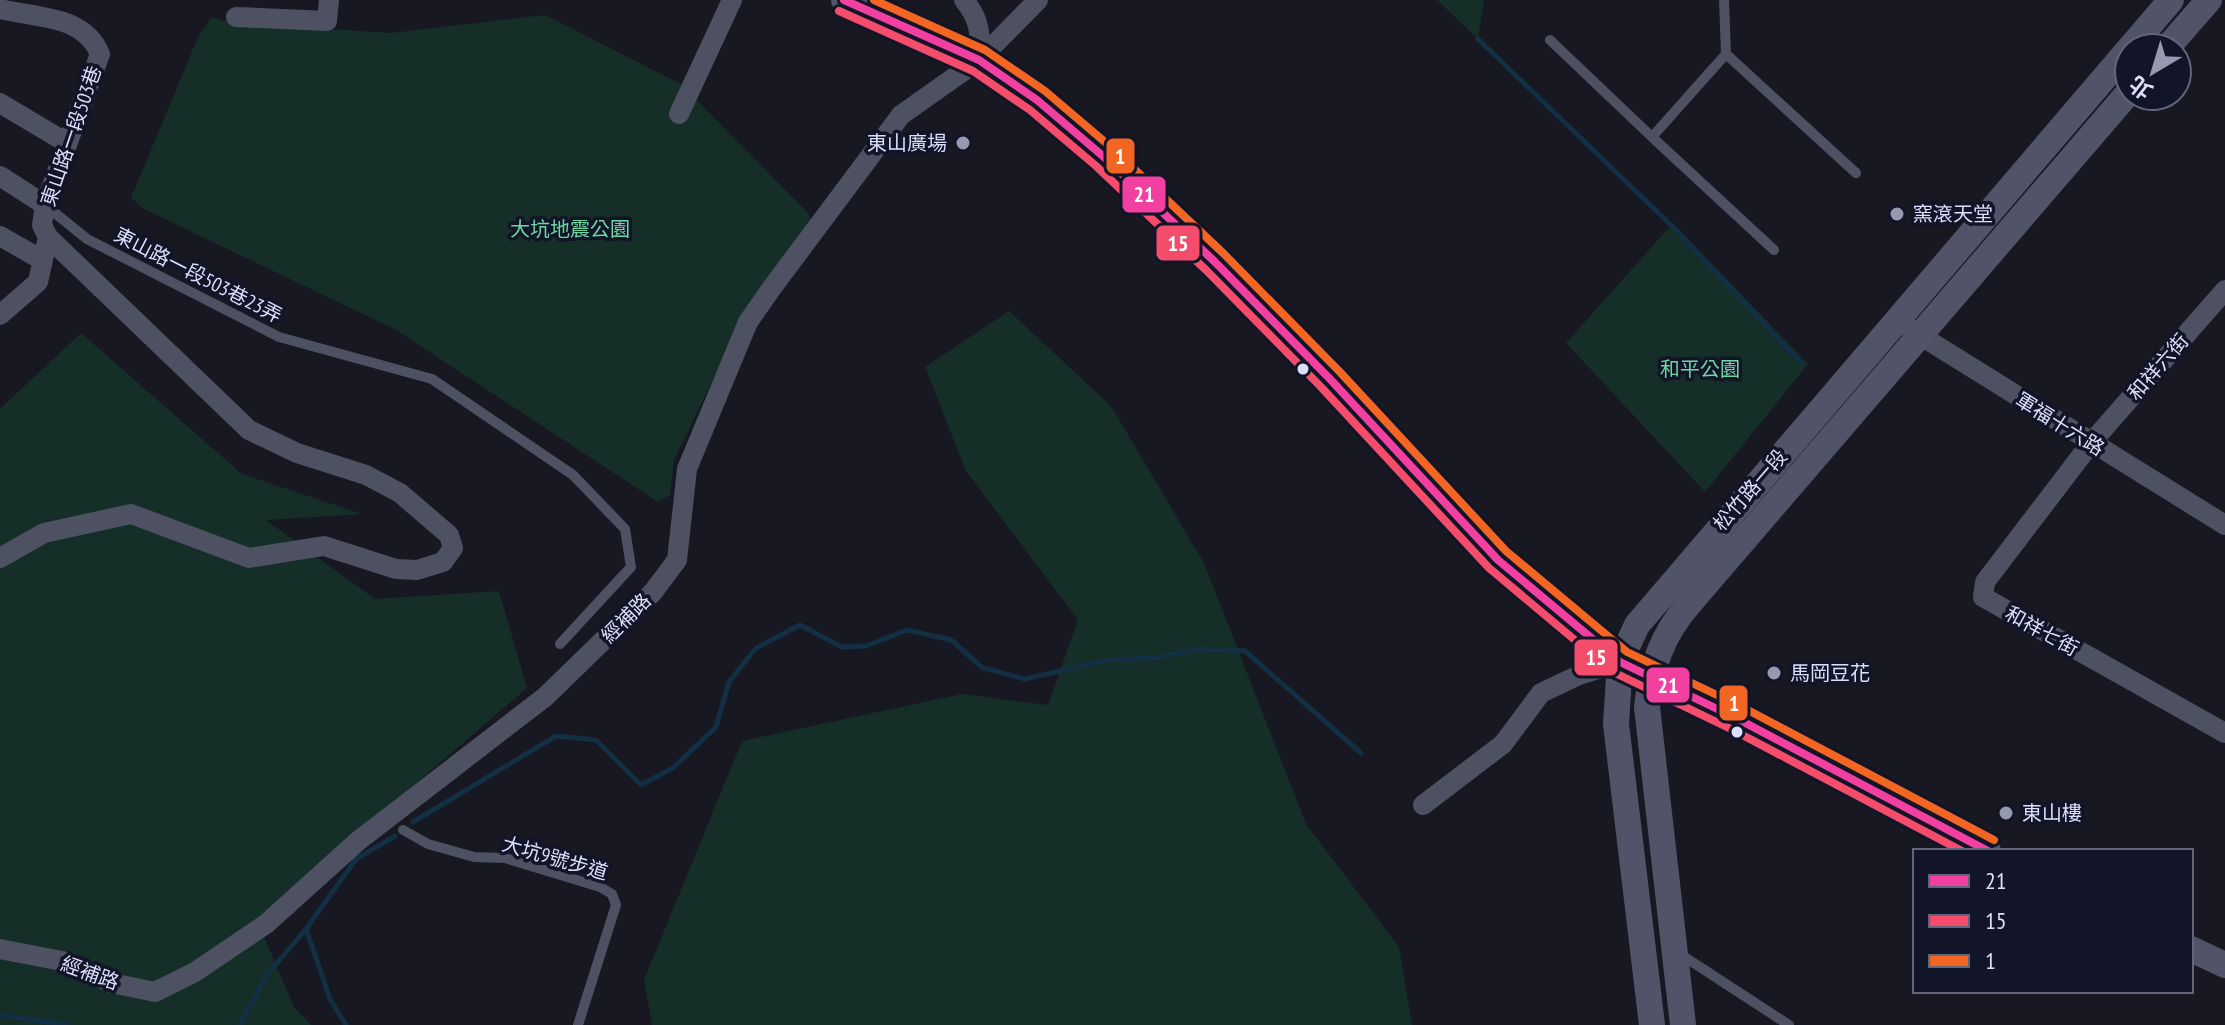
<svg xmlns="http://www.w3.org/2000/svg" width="2225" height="1025" font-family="'PT Sans Narrow','Noto Sans TC',sans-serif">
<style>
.green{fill:#162e28}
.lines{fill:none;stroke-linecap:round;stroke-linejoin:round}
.stream{stroke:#122f43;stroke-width:5}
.lane{stroke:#4d5162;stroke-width:10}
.street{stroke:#4d5162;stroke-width:20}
.secondary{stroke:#515468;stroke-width:26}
.bus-1-casing{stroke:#121427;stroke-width:14}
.bus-2-casing{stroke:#121427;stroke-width:14}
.bus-3-casing{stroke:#121427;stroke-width:14}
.bus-1{stroke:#f240a1;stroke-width:8}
.bus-2{stroke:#f44d6c;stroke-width:8}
.bus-3{stroke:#f26522;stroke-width:8}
.poi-dot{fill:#9799b0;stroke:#121427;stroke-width:3}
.bus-dot{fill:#dcdffc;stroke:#121427;stroke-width:3}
.labels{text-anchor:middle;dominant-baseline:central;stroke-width:7;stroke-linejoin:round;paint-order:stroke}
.street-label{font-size:20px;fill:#dcdffc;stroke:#121427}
.poi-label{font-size:20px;fill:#dcdffc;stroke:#121427;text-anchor:start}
.park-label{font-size:20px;fill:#6dd6a4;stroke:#121427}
.line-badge{stroke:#121427;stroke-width:3}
.badge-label{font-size:22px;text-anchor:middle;font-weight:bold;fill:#fff}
</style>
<rect width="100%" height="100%" fill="#171822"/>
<path class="green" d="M1437,0H1484L1478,39Z
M545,15L681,84L808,213L812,222L744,315L674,460L670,495L658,502L396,330L144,209L131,198L198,37L212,17L232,23L391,33Z
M1673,223L1808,364L1705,492L1566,343Z
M1009,311L1111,406L1204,563L1306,824L1399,947L1412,1025H652L644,980L742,741L962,694L1048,705L1078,620L966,471L925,367Z
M81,333L242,474L362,514L266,520L375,599L499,591L527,688L257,920L294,1007L311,1025H0V409Z"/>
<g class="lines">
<path class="stream" d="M1478,39L1674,228L1801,363
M413,822L556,736L596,740L641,785L673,768L716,727L729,682L756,648L800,625L842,647L866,646L907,630L951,640L983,668L1025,679L1107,660L1155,658L1198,649L1245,651L1361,753
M306,929L330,999L346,1025
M0,1015L68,1025
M240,1025L266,976L306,929L356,859L395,836"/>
<path class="lane" d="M1724,0L1726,54L1652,137L1774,250
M1550,40L1652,137
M1726,54L1856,173
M45,205L87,239L279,337L432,379L573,475L625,529L631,567L560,644
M403,830L428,844L474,857L505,858L600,887L612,894L616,905L578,1025
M1680,954L1789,1025"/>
<path class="street" d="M964,0C980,19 981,35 979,60
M0,9C37,18 84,15 100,54L45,205L42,225L48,237L249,430L297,453L366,475L400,493L449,535L453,548L443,562L417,570L396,569L324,546L249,558L131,514L44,533L0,558
M236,17L327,21L329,0
M0,103L67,143
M679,114L732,0
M0,176L45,205
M0,236L42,260
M2225,290L2091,443L1985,582L1983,597L2225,733
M0,315L38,282L48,237
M1910,329L2225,525
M1423,805L1503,744L1541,693L1579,675L1620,662
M0,949L62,961L112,983L155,992L195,972L266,924L358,841L545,697L653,592L677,560L687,469L748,322L771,289L901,115L979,60L1038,0"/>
<path class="secondary" d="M844,0L979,60L1037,100L1104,157L1214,261L1330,379L1498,560L1620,662L1736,718L1988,851
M2130,48L2171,0
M2167,48L2209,0
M2191,949L2225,965
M1652,1025L1616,724L1620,662L1637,625L2129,49
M1683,1025L1647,707C1651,667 1662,635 1689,604L2129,92"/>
<g class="bus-1-casing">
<path id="bus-1" d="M844,0L979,60L1037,100L1104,157L1214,261L1330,379L1498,560L1620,662L1736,718L1988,851"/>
</g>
<g class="bus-2-casing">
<path id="bus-2" d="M839,11L973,71L1030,110L1096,166L1206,270L1321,387L1489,568L1613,672L1731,729L1962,851"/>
</g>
<g class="bus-3-casing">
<path id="bus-3" d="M874,0L985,50L1045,91L1112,148L1223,253L1339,371L1506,551L1627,652L1742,707L1994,840"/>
</g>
<use href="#bus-1" class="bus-1"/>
<use href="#bus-2" class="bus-2"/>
<use href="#bus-3" class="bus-3"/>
</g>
<g class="poi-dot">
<circle cx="963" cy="143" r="8"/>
<circle cx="1897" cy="214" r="8"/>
<circle cx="1774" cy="673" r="8"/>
<circle cx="2006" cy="813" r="8"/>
</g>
<g class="bus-dot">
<circle cx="1303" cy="369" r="7"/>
<circle cx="1737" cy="732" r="7"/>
</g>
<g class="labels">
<g class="street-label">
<text transform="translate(71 136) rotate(-71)">東山路一段503巷</text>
<text transform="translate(198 275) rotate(27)">東山路一段503巷23弄</text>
<text transform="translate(2158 367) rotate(-49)">和祥六街</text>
<text transform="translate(2060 424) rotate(32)">軍福十六路</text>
<text transform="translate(1750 490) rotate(-49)">松竹路一段</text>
<text transform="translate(626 618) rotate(-45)">經補路</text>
<text transform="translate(2042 631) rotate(29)">和祥七街</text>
<text transform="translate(555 858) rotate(16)">大坑9號步道</text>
<text transform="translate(90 973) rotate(20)">經補路</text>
</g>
<g class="poi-label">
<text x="947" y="143" text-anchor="end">東山廣場</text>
<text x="1913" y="214">窯滾天堂</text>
<text x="1790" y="673">馬岡豆花</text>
<text x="2022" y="813">東山樓</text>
</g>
<g class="park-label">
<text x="570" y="229">大坑地震公園</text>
<text x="1700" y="369">和平公園</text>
</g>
</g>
<g class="line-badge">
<rect x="1105" y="137" width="31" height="38" rx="8" fill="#f26522"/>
<rect x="1121" y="175" width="46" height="39" rx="8" fill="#f240a1"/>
<rect x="1155" y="224" width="46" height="38" rx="8" fill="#f44d6c"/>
<rect x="1573" y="638" width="46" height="39" rx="8" fill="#f44d6c"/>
<rect x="1645" y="666" width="46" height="38" rx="8" fill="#f240a1"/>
<rect x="1718" y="684" width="31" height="38" rx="8" fill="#f26522"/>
</g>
<g class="badge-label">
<text x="1120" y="164">1</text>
<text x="1144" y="202">21</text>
<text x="1178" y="251">15</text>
<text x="1596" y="665">15</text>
<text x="1668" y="693">21</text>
<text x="1734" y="711">1</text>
</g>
<rect x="1913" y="849" width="280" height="144" fill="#121427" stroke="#63657c" stroke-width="2"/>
<rect x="1929" y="875" width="40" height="12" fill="#f240a1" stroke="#63657c" stroke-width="2"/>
<text x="1985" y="889" font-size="24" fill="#dcdffc">21</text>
<rect x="1929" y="915" width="40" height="12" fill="#f44d6c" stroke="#63657c" stroke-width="2"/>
<text x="1985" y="929" font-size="24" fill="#dcdffc">15</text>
<rect x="1929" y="955" width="40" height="12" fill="#f26522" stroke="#63657c" stroke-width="2"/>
<text x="1985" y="969" font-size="24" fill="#dcdffc">1</text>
<g transform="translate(2153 72) rotate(218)"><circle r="38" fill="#121427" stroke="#63657c" stroke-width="2"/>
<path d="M0-6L14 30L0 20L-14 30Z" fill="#9799b0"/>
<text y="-12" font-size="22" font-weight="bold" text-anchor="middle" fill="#dcdffc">北</text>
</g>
</svg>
